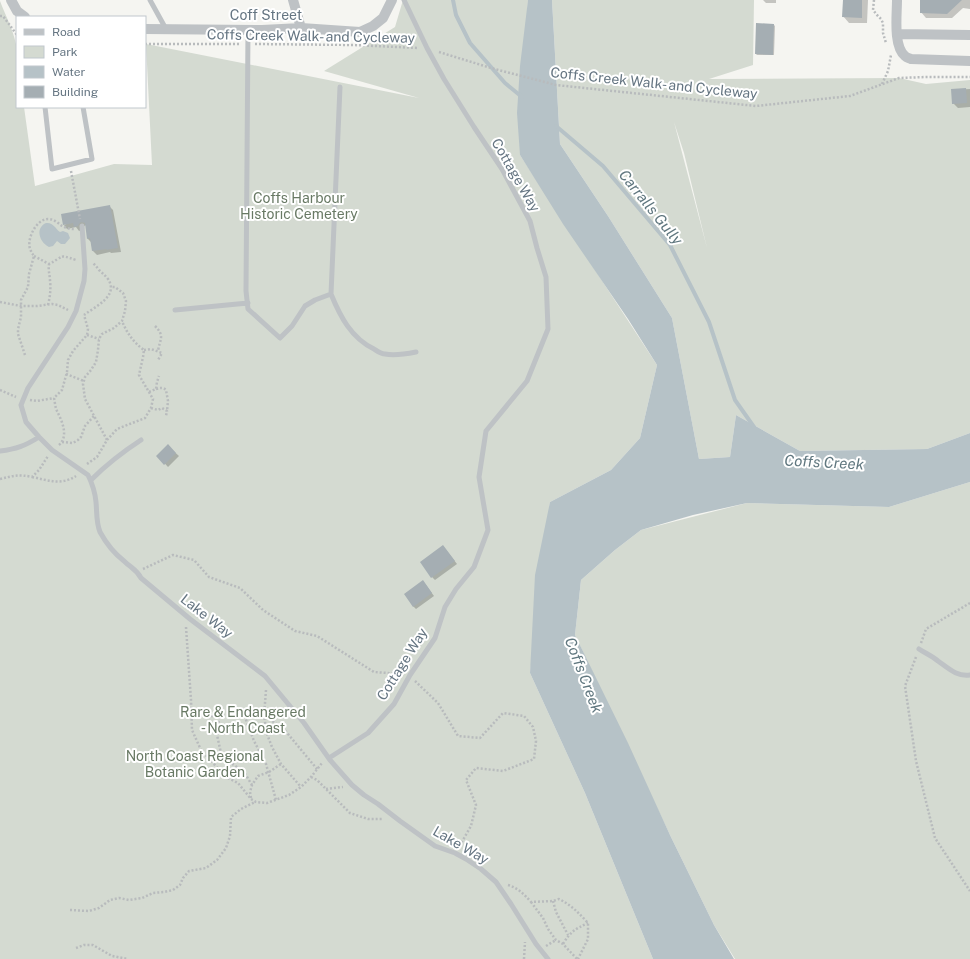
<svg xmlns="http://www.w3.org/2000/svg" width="970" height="959" font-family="'Public Sans',sans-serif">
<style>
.green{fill:#d4dad1;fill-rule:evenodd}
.water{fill:#b6c2c7}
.shadow{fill:#0003}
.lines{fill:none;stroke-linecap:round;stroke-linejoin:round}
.stream{stroke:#b6c2c7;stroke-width:4}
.building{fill:#a5aeb3}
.path{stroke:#b8bbbd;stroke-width:2.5;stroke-dasharray:2 2;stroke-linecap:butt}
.service{stroke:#bec2c5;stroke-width:5}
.minor{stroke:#bec2c5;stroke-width:10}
.labels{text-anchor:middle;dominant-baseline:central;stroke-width:4;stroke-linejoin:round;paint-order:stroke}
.street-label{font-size:14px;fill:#657582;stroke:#fff}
.park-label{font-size:14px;fill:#687964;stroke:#fff}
.water-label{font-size:15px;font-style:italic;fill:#60777f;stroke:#fff}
</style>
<rect width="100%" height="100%" fill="#f5f5f1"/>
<path class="green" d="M403,0H528L520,155L657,365L640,438L611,470L550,502L530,673L585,793L653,959H0V1C6,17 15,33 17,50V107H24L35,186L114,164L152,165L146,44L419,98L324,71L395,27Z
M552,0H754L753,65L709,79L899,78L926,84L970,80V433L927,449L800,451L736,415L730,457L699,459L672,318L608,216L560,144ZM674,122L684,153L707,248Z
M970,482V959H735L714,925L670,835L575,635L581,580L615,550L641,530L747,503L889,507Z"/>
<path class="water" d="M528,0H552L560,144L608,216L672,318L699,459L730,457L736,415L800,451L927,449L970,433V482L889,507L747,503L693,515L641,530L615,550L581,580L575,635L628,743L670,835L714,925L734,959H653L585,793L530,673L535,575L550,502L611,470L640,438L657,365L628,319L563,224L520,155L517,113L520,66Z
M46,223C53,222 55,228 60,232L63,231L68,233L70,238L65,244H61L57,241L53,246L49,247C39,242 35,228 46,223Z"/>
<path class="shadow" d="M763,0H776V3H766Z
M844,0H868L867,23H849L843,16Z
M921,0H970V9L963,8L952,18H926L921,12Z
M774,25L775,26L774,55H757L756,54Z
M970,89V107L958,108L953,103L952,90Z
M109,206L113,210L121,252L111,253L110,252L97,255L93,251L91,242L88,239L86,225L82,228V230L79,231L76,227L67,229L64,225Z
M168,446L179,456L168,467L158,456Z
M443,546L457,564L435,580L432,577Z
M426,585L434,596L416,609L413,606Z"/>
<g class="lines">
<path class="stream" d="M453,0L456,15L470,43L505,83L522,97
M556,126L603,166L670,245L709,322L735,400L754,427"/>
</g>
<path class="building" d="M843,0H862V18L842,17Z
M920,0H962L947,14L920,13Z
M756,23L774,24L773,55L755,54Z
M966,88L967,103L952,104L951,89Z
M110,205L118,248L106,250L107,249L92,251L90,238L87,239L85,223L81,222L79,224L78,226L74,227L73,223L63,225L61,214Z
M168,444L176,453L164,465L156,456Z
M443,545L455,561L431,578L420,562Z
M423,580L432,593L413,607L404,594Z"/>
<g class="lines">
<path class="path" d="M874,0L873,10L877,15L881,19L883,23V33L886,43
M0,16H3L17,35
M145,44H240
M255,44L354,45L418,48
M439,52L491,68L556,85L756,106L850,96L899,78L927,77H970
M882,84L888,71L891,55
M71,171L80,219
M34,256L49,264C65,256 58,254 76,260
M0,302L21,306H37L52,304L58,305L68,310
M48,305C50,297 51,289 50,281C50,275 48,271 49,264
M84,315C96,306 119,296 108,279C105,275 102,273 99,270C97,267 95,265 93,263
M155,326C165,336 160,339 158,351
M87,335L99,339
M144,350L151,349L162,353L158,360
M25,355L18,334V329L21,317V300L28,287L29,274L34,256C33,254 31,253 31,251C25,241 36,219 48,219C54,219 58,223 62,226C66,228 70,229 74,229
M66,374L84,381
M156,389C160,388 163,387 166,390L168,401L167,411
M0,390L16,397
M149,392L156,389L157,382L159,376
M30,400L37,401L54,398
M151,408L158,410L162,408L167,411L166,416
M107,440L117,429L145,418L151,408L153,399L139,375L143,357L144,350C133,342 127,333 122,321
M62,442L73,443L78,440L81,437L85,426L94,416
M59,445C69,436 62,421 57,411C55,407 55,402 54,398L62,390L67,372L68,360L73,351L87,335L88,329L84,315
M87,464L97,457L107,440L85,399L83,384L85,377L91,370L96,362L98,350L99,339L102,334L114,328L122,321L125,311L126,301L123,293L115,287H111
M32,477C48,480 60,486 76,476
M0,479C12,476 19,474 32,477L39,470L48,456
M143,569L173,555L194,560L209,577L240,588L263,610L295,631L317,636L374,672L401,674
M186,627L191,700L192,730L201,750L226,777L238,783L251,799L256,802L267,803L289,795L301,787L311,777L322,763
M921,643L926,629L970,603
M916,657L905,686L916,761L935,838L970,891
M415,681L438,703L458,736L480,738L503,713L524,716L533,727L536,741L534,759L503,771L476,768L466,780L476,805L471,826L459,847
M266,690L264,716L267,734L272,747L281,764L301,787
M243,712L254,741L266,764L276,800
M191,714L219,717L235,714L243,712L264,716L283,728L317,769
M219,717L217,735L221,753L231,763L244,772L252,785
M311,777L317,780L350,813L368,819H383
M326,789L343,787
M251,798L250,792L252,785L258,776L269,772L281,764
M508,885C518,888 524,894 531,902L553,901L559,899C571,905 579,913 588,923V939L578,959
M553,901L556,912L568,935
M531,902L543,918L548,929L556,940L563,944L577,959
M70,910L89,911L99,908L110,900L119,898L129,900L142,898L153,893L164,892L173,890L180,885L183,878L189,871L206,868L217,860L226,848L230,836L231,817L241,809L255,802
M563,944C570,932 575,929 588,923
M546,946L556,940
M76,948L84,945H93L112,956L128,959
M524,959L525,942"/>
<path class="service" d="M150,0L166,29
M248,30L246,291L248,309L280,338L292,326L305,306L315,300L331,294L340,87
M45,107L52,169L92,159L83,107
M82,226L85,269L84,281L76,311L68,327L28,388L21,405L26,422L39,437L52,450L88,475C92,483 95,492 96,502C97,512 96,522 100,532C106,543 115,554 124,561C131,568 136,569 141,578L190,619L265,676L304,723L330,760L352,785L364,795L378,804L400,821L435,846L455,853L466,859L481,869L496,882L511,904L536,944L548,959
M331,294C340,316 351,338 374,349C377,351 381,354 385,354C395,356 406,354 416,352
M175,310L248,303
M0,451C16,449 25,446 39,437
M91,480C107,464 121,453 141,440
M919,649C925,653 932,656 938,661C948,668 957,677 970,675
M329,758L368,733L394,704L410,675L435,638L445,607L456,589L474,567L488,530L479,477L486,431L527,381L548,329L546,277L537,248L530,221L502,169L474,127L444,79L427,48L404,0"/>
<path class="minor" d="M11,0L17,11L25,17
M293,0L301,28
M897,0C897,15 893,46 905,56C907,58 909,58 911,59L970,61
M145,29L262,30L301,28L360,32L373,26L383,18L392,0
M897,34L970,35"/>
</g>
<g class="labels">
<g class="street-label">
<text x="266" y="15">Coff Street</text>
<text transform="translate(311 36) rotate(1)">Coffs Creek Walk- and Cycleway</text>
<text transform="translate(654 83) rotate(6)">Coffs Creek Walk- and Cycleway</text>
<text transform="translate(516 175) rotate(60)">Cottage Way</text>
<text transform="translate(207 616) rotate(38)">Lake Way</text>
<text transform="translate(402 664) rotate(-58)">Cottage Way</text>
<text transform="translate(461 845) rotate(30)">Lake Way</text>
</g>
<g class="park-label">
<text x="299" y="198">Coffs Harbour<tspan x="299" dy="16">Historic Cemetery</tspan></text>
<text x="243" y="712">Rare &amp; Endangered<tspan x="243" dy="16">- North Coast</tspan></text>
<text x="195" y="756">North Coast Regional<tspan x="195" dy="16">Botanic Garden</tspan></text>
</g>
<g class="water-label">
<text transform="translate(651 207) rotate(51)">Carralls Gully</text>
<text transform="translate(824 462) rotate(3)">Coffs Creek</text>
<text transform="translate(584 675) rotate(69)">Coffs Creek</text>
</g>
</g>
<rect x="16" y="16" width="130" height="92" fill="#ffffff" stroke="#c1c8cd"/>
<rect x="24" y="29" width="20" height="6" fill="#bec2c5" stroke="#c1c8cd"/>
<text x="52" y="36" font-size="12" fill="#657582">Road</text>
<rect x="24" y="46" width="20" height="12" fill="#d4dad1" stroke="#c1c8cd"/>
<text x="52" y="56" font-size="12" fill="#657582">Park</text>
<rect x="24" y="66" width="20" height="12" fill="#b6c2c7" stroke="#c1c8cd"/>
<text x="52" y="76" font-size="12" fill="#657582">Water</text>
<rect x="24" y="86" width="20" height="12" fill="#a5aeb3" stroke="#c1c8cd"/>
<text x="52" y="96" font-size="12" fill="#657582">Building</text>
</svg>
